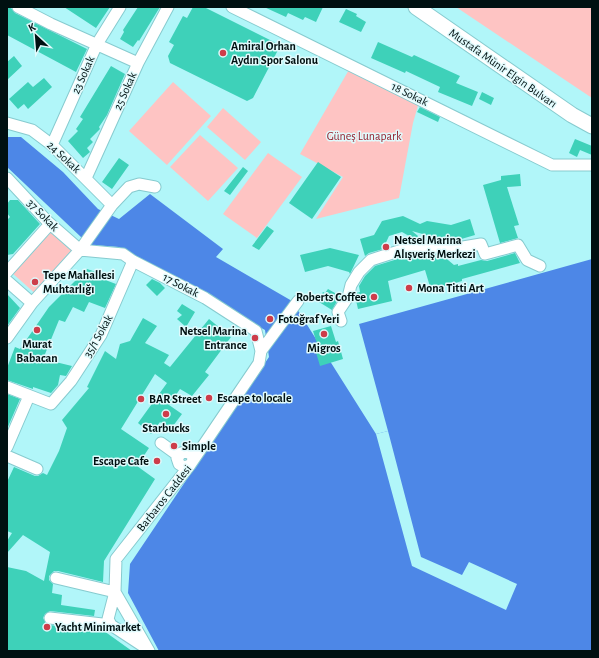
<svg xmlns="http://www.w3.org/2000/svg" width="599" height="658" font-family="'Alegreya Sans',sans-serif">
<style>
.green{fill:#fec4c3}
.water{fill:#4d87e7}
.pier{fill:#b1f6f9}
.building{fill:#3ed1b9}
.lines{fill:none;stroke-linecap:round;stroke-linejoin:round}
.street-casing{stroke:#87cbcf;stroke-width:13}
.secondary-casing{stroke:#87cbcf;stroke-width:17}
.street{stroke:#fff;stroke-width:11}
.secondary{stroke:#fff;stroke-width:15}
.poi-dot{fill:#cd3d4a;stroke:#e0fafc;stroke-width:1.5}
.labels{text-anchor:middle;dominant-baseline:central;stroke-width:3;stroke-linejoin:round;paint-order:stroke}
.poi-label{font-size:12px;font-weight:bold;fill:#001011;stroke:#e0fafc;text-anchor:start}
.street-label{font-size:12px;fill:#001011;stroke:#e0fafc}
.park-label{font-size:12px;fill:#93202e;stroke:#e0fafc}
</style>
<rect width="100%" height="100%" fill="#b1f6f9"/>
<path class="green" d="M456,7H592V98Z
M350,68L419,102L413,123L399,198L316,219L343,177L300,154Z
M173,82L211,116L167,165L129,131Z
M223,108L261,142L245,160L207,127Z
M200,135L238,168L208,201L170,167Z
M268,153L302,177L257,238L223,214Z
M49,230L76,254L38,296L11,272Z"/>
<path class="water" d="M7,137H21L63,172L98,209L119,219L150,194L223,249L216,257L292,301L376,434L388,431L359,324L592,259V651H159L128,593L130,564L269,357L265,330L195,291L191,295L119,247L92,245L81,237L7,167Z"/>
<path class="pier" d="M388,431L421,557L462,575L469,562L517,584L506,610L412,566L376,434Z"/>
<path class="building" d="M7,7L11,8L15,13L87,49L76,72L7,35Z
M64,7H110L96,28Z
M138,7H160L139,41L138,40L133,47L120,39L124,32L123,30Z
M193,7H204L276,43L278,50L253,98L247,101L170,63L168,56L174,45L169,42L183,16L187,18Z
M264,7H323L316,22L305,17L303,20L288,13L286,17Z
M346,9L357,14L356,16L366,22L361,32L339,22Z
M378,42L412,57L414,55L460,76L456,83L478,92L472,106L438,92L440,87L406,71L405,73L371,58Z
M14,56L22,66L7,80V62Z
M111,66L125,74L107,115L99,127L100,129L90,139L93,142L87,148L90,152L83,158L68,141L78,131L76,129L83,119L80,117Z
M44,78L52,87L28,109L24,104L18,109L9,99L28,82L33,87Z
M482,92L494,98L491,105L479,99Z
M420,107L440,117L438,122L417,112Z
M575,139L592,146V155L580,150L577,157L569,153Z
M119,158L129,165L112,189L102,182Z
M318,162L341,177L312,219L289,203Z
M243,167L248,171L230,195L224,191Z
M520,174L521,186L507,187L519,225L514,226L518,238L500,243L483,185L501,180V176Z
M10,200H18L40,224L13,254L7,255V220L10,217L7,213V204Z
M403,216L420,224L427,221L451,225L470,219L475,235L451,242L412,231L418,236L416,240L402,232L389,236L383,249L369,253L365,256L360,239L374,235L382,221Z
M267,226L274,231L259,250L252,246Z
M330,248L359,255L350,274L349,272L328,266L305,272L300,255Z
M427,253L442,255L454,265L458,264V266L481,260L487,261L515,253L520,263L462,279V281L431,290L425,270L388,281L392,301L358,309L355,296L356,293L360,292L359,286L365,276L375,266L404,257Z
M87,269L102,274L100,278L116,284L105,308L89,302L84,312L73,307L65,322L59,320L43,359L72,366L66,376L60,375L58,385L51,393L33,387V389L7,380V368L15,347L20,349L49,307Z
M152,279L160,283L165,288L157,296L146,285Z
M328,289L340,296L332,310L319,302L321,299L319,298L323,292L325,293Z
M7,294L20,308L7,326Z
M182,304L195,312L186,327L177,319L182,315L177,311Z
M143,318L157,326L145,343L169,355L164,363L170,367L209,319L231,337L205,372L209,375L192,396L180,389L169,405L182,414L170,430L160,422L151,434L138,423L167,383L155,374L121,429L149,448L137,466L155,479L104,561L103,582L58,571H54L49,576V580L53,584L52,593L62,595L61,605L95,610L94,616L50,611L45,614L43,618L46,623L49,625L104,631L132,651H7V567L26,571L44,581L50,552L23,535L7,553V541L12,533L7,531V482L14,467L35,476H38L43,473L47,475L59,451L67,428L62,420L89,388L87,387L105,351L116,359L120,344L130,341Z
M331,326L336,342L338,341L343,359L320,366L315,349L318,347L313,331Z
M7,394L20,399L7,429Z"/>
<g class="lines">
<g class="street-casing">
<path id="street" d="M18,7L51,24L138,63
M232,7L552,165H592
M7,123L32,130L52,145L112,205
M52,145L97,44L120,7
M7,178L48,222L80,250
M86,178L138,63L168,7
M80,250L123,254L133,261L205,298L256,331L261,351L259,363L190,465L116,559L115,592L149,651
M7,272L50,224
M7,281L32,303
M341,321L338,312L348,297L351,285L359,272L371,260L377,258L402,250L411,248L427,246L451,249L481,244L485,254L518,245L527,260L540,266
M7,338L32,303L80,250L112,205L129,187L139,184L155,187
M261,351L298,301
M7,387L51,404L71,381L101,335L133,261
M161,443L179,456
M7,447L29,396
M7,456L37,469
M190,465L184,467L179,464L177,458L181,453L187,452L192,455L193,460
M56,578L115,592L108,619L111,625
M50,618L111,625L146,648"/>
</g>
<g class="secondary-casing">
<path id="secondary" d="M416,7L572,115L592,126"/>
</g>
<use href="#street" class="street"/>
<use href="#secondary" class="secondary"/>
</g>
<g class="poi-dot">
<circle cx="223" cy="53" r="4"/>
<circle cx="386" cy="247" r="4"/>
<circle cx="35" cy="282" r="4"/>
<circle cx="409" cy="288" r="4"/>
<circle cx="374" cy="297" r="4"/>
<circle cx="270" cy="319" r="4"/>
<circle cx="37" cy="330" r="4"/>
<circle cx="324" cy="334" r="4"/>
<circle cx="255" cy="338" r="4"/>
<circle cx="209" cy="398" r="4"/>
<circle cx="141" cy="399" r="4"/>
<circle cx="166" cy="414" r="4"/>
<circle cx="174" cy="446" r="4"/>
<circle cx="157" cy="461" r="4"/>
<circle cx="47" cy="627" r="4"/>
</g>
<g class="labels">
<g class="poi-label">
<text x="231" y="46">Amiral Orhan<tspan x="231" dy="14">Aydın Spor Salonu</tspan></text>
<text x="394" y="240">Netsel Marina<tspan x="394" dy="14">Alışveriş Merkezi</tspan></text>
<text x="43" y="275">Tepe Mahallesi<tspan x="43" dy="14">Muhtarlığı</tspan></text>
<text x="417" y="288">Mona Titti Art</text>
<text x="366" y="297" text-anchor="end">Roberts Coffee</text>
<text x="278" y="319">Fotoğraf Yeri</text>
<text x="247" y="331" text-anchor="end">Netsel Marina<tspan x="247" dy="14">Entrance</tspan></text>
<text x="37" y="344" text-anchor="middle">Murat<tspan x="37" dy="14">Babacan</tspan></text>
<text x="324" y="348" text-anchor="middle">Migros</text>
<text x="217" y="398">Escape to locale</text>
<text x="149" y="399">BAR Street</text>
<text x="166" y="428" text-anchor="middle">Starbucks</text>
<text x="182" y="446">Simple</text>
<text x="149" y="461" text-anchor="end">Escape Cafe</text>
<text x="55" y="627">Yacht Minimarket</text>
</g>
<g class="street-label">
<text transform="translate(503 68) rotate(35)">Mustafa Münir Elgin Bulvarı</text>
<text transform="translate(83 75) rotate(-66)">23 Sokak</text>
<text transform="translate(125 91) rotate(-66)">25 Sokak</text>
<text transform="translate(410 94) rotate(26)">18 Sokak</text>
<text transform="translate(64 157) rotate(43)">24 Sokak</text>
<text transform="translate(43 215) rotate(45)">37 Sokak</text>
<text transform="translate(181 285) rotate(27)">17 Sokak</text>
<text transform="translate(98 336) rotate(-61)">35/1 Sokak</text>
<text transform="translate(164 498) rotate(-52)">Barbaros Caddesi</text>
</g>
<g class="park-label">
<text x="364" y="136">Güneş Lunapark</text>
</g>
</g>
<rect width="599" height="658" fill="none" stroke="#001011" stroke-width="16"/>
<g transform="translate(36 36) rotate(334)" stroke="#e0fafc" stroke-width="3" paint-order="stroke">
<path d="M0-3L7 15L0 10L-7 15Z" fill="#001011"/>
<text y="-6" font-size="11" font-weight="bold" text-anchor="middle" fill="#001011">K</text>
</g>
</svg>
